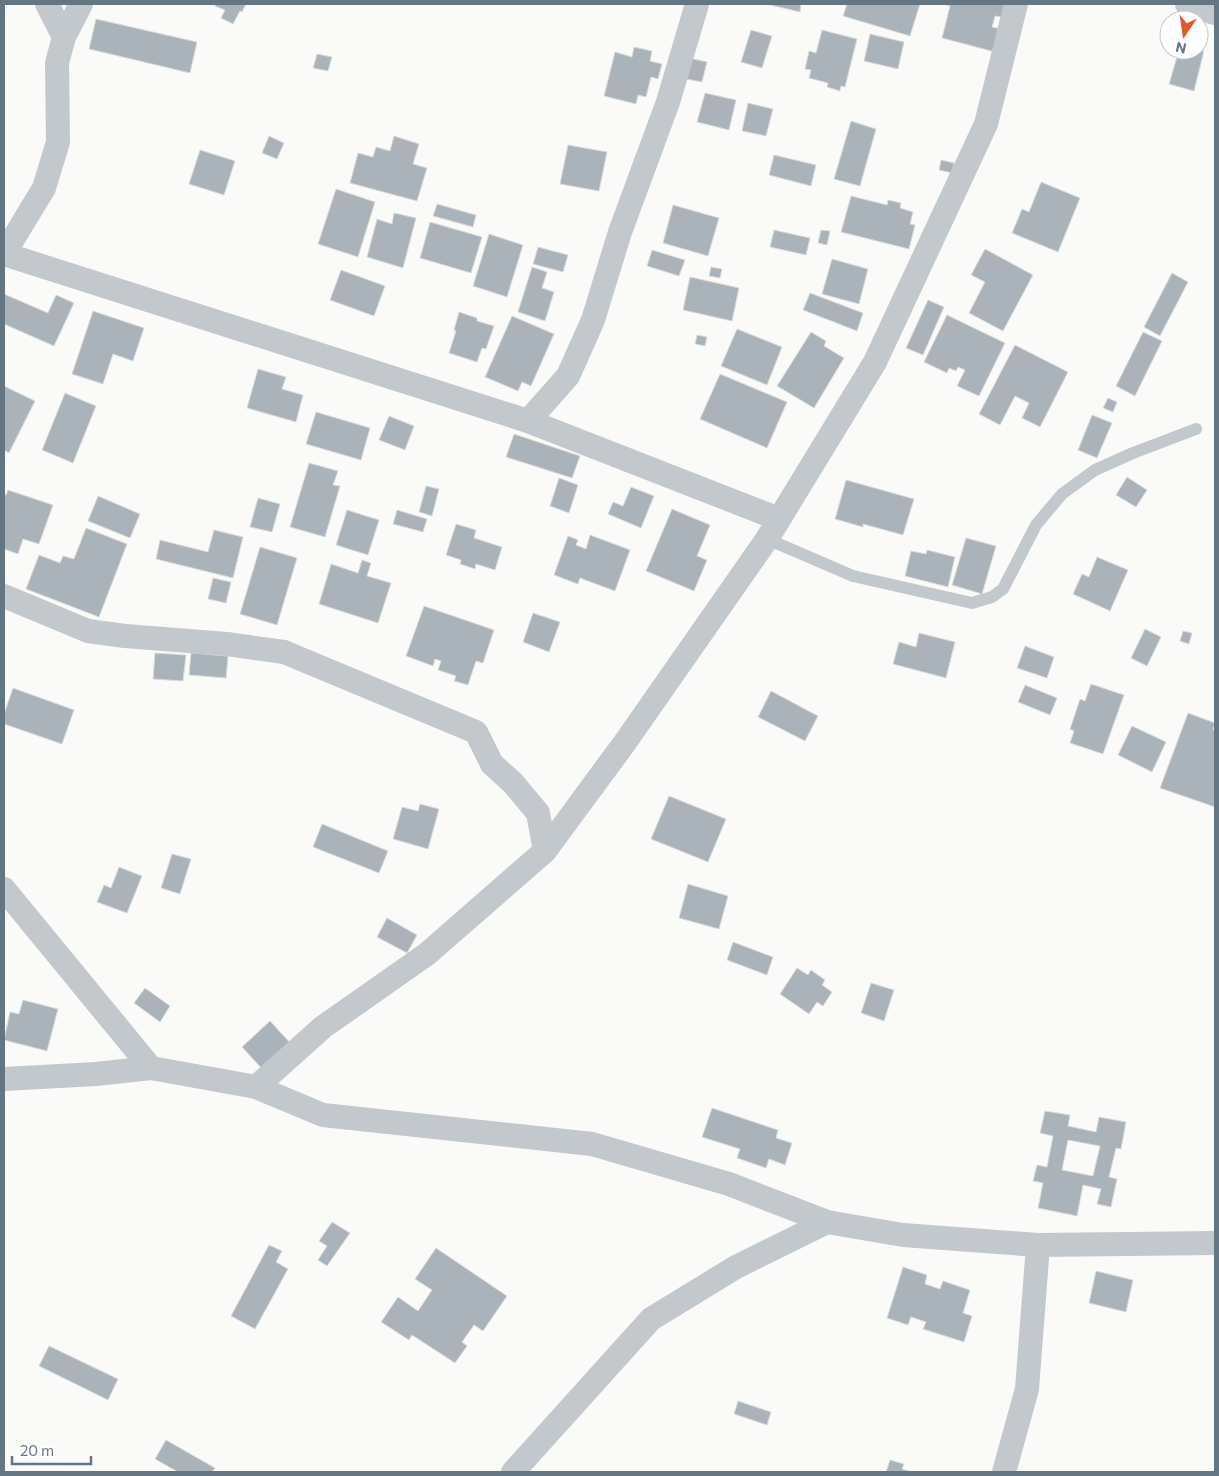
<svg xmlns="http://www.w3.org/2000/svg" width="1219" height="1476" font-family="Commissioner,sans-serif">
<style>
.building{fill:#aab3b9;stroke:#dcdcda;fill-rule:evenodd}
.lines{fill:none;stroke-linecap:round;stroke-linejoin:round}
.lane{stroke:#c3c8cc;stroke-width:12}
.street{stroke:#c3c8cc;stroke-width:24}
</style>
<rect width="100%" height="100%" fill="#fafaf8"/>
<path class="building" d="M216,4H246L242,12L240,11L233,24L221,18L225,10L215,6Z
M766,4H801L800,12Z
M847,4H920L910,36L843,16Z
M943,4H1005L1002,17L995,16L992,27L1001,29L995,52L942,38L950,6Z
M96,19L197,42L190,73L89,49Z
M751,30L772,36L762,68L741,62Z
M822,30L857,39L845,87L841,86L840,91L827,87L828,83L809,78L811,70L805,69L809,51L816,53Z
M870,34L904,42L898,69L864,61Z
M634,47L652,51L650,61L662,64L658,79L651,77L646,97L638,95L636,104L604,96L615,52L632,57Z
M1179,50L1204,51L1194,91L1169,84Z
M317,54L332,57L328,71L313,68Z
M689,58L707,62L702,82L686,79Z
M705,93L736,100L729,130L697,122Z
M748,103L773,109L766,136L742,131Z
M851,121L876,129L860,186L834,179Z
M269,136L284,143L277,159L262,153Z
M394,136L419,144L413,164L427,168L417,201L350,183L358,153L373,157L376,147L390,151Z
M568,145L607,152L599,191L560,184Z
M200,150L235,161L224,195L189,184Z
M774,155L816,165L811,186L769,175Z
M941,160L954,163L952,173L939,170Z
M1041,182L1080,198L1058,252L1012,233L1022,209L1029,212Z
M336,189L375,202L358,257L318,244Z
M851,196L887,205L888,200L901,203L900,208L913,212L910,224L915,225L909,249L841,232Z
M437,204L476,215L473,227L433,216Z
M673,205L719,218L708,256L663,243Z
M394,213L416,218L403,268L367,257L377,219L392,224Z
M430,222L482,237L471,273L420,258Z
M774,230L810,238L806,255L770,247Z
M821,230L830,231L827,245L818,243Z
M489,234L523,245L507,297L473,286Z
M538,247L568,255L563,272L533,264Z
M985,249L1033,275L1003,331L969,313L985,282L971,275Z
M652,250L685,260L679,276L647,266Z
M832,259L868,269L859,304L822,294Z
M532,267L547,272L542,288L554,292L545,321L518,312Z
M711,267L722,269L720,278L709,276Z
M341,270L385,286L374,316L330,300Z
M1172,273L1188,282L1160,336L1144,327Z
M690,277L739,288L732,321L683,310Z
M810,293L863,313L857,331L803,310Z
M4,294L48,313L56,295L74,303L54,346L4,324Z
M928,300L944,307L923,355L906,348Z
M93,311L144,328L133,361L113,354L103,384L72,374Z
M459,312L477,318V321L494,326L486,349L482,348L477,362L449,353L456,331L454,330Z
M947,315L1005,343L979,396L957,386L965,370L958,367L956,371L949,368L947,373L924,362Z
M512,316L554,334L531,386L522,382L518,391L485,377Z
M737,329L782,347L767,385L721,366Z
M811,332L826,341L824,346L844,358L814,408L777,386Z
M1143,332L1162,341L1135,396L1116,386Z
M697,335L707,337L705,346L695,344Z
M1015,345L1068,372L1040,427L1022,418L1029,403L1015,396L1000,425L979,414Z
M258,369L286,377L282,389L303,395L296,422L247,408Z
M720,374L787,402L767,448L700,419Z
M4,386L35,401L9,453L4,450Z
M65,393L96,406L73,463L42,450Z
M1108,398L1117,402L1113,412L1103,408Z
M316,412L370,428L361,460L306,444Z
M1092,415L1112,423L1097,458L1078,450Z
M389,416L414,426L405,450L379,440Z
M514,434L580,456L572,478L506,457Z
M309,463L338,471L333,485L340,486L325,537L290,527Z
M1127,477L1147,490L1136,507L1116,495Z
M559,478L578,485L569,513L550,506Z
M846,480L914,499L903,535L863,524V527L835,519Z
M426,486L439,489L432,516L419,512Z
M631,487L654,496L641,528L608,514L613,502L623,506Z
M8,490L53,505L39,544L23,539L18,554L4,549V494L6,495Z
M98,496L140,514L130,538L88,521Z
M258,498L280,504L272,532L250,527Z
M672,509L710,525L697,556L707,560L694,591L646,571Z
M347,510L379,520L368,555L336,545Z
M397,510L427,519L423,532L393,524Z
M456,524L476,530L474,538L502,547L495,570L476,564L475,569L460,564L461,560L446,555Z
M86,528L127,544L99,617L26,589L39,555L60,563L63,556L74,559Z
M214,530L243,537L233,578L156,559L160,540L208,552Z
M590,535L630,550L615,591L580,578L578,584L554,575L568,536L578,540L576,545L586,549Z
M966,538L996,546L982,594L952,585Z
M260,547L297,558L277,625L240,614Z
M927,550L955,557L948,587L905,576L911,551L926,554Z
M1097,557L1128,570L1110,611L1073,594L1082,574L1089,577Z
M362,560L371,563L367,576L391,583L378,623L319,604L331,564L358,573Z
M213,578L231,582L226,603L208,599Z
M424,606L494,630L483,663L476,661L468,685L454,681L456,676L438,670L441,661L435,659L433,666L406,656Z
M533,613L560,622L549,652L523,642Z
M1145,629L1161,637L1147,666L1131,658Z
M1183,631L1192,633L1189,644L1180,641Z
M919,633L955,642L946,678L893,664L899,642L916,647Z
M1025,646L1054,657L1047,678L1017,668Z
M155,653L186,655L183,681L153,679Z
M191,653L228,656L226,678L189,675Z
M1091,684L1124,695L1103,754L1070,743L1074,731L1070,729L1080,699L1085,701Z
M1025,685L1057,698L1050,715L1018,702Z
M13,688L74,710L62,744L4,724V714Z
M771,691L818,716L805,741L758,717Z
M1188,713L1215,723L1213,730L1215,731V807L1160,788Z
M1132,726L1166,742L1152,772L1118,755Z
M669,796L726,819L708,862L651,839Z
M420,804L439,809L428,849L393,839L402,807L418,811Z
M322,824L388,851L379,873L313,847Z
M172,854L191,859L180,894L161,888Z
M119,867L142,876L127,913L97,902L104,885L111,888Z
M688,884L728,896L719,929L679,918Z
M387,918L417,935L407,953L377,937Z
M733,942L773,957L767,975L727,960Z
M797,968L808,975L811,970L825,980L822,985L832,992L823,1006L817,1002L809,1014L780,994Z
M871,983L894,990L884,1021L861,1013Z
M145,988L170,1006L160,1022L134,1003Z
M23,1000L58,1009L47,1051L4,1040L10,1012L19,1014Z
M270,1021L293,1046L265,1072L242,1047Z
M712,1108L778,1130L776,1138L792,1143L785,1165L769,1159L766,1168L737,1158L740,1149L702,1137Z
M1045,1111L1070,1115L1068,1126L1096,1132L1099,1117L1126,1122L1121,1149L1116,1148L1109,1177L1117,1179L1111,1207L1097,1204L1101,1189L1083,1185L1077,1216L1038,1208L1043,1183L1033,1181L1037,1165L1047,1167L1053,1136L1040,1133ZM1068,1140L1100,1146L1093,1176L1062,1170Z
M332,1222L350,1233L327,1266L318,1260L327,1246L319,1241Z
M269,1245L282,1251L276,1262L288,1269L255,1329L231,1316Z
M436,1248L507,1296L483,1331L474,1325L462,1342L467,1346L455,1363L412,1335L409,1340L381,1322L398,1297L418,1311L432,1290L415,1279Z
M903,1267L927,1275L925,1284L940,1289L943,1281L970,1290L963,1313L972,1316L964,1342L923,1329L926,1322L911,1317L908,1325L887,1318Z
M1096,1271L1133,1280L1126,1312L1089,1303Z
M49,1346L118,1379L108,1400L39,1366Z
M738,1401L771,1412L767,1425L734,1414Z
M166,1440L215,1468L212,1472H178L155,1459Z
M890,1460L904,1464L902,1469L912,1472H886Z"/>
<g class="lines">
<path class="lane" d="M767,539L853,576L972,603L992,597L1003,589L1036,525L1062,494L1095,470L1133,453L1196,429"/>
<path class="street" d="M47,4L64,37
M1187,4L1215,13
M4,254L528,421L779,519
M4,254L44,188L58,142L57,63L64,37L81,4
M528,421L568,376L593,320L620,232L668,102L697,4
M4,596L88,631L125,636L227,644L284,652L476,732L492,764L513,783L538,813L545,851
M4,889L151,1068
M4,1079L96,1074L151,1068L256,1087L323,1115L592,1144L729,1184L827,1222L903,1235L1038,1245L1215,1243
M256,1087L323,1027L427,954L545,851L626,741L767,539L875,362L986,124L1016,4
M513,1472L651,1319L736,1267L827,1222
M1004,1472L1027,1389L1038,1245"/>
</g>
<rect width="1219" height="1476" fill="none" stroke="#657683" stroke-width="10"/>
<g transform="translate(1184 35) rotate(193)"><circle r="24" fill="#ffffff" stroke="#c1c8cd"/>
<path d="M0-4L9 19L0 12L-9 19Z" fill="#e4572e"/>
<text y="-8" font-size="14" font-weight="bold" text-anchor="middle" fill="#657683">N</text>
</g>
<path d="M12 1456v8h79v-8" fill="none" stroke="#657683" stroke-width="2.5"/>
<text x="20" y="1456" font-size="15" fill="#657683" stroke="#ffffff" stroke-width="4" paint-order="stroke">20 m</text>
</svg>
